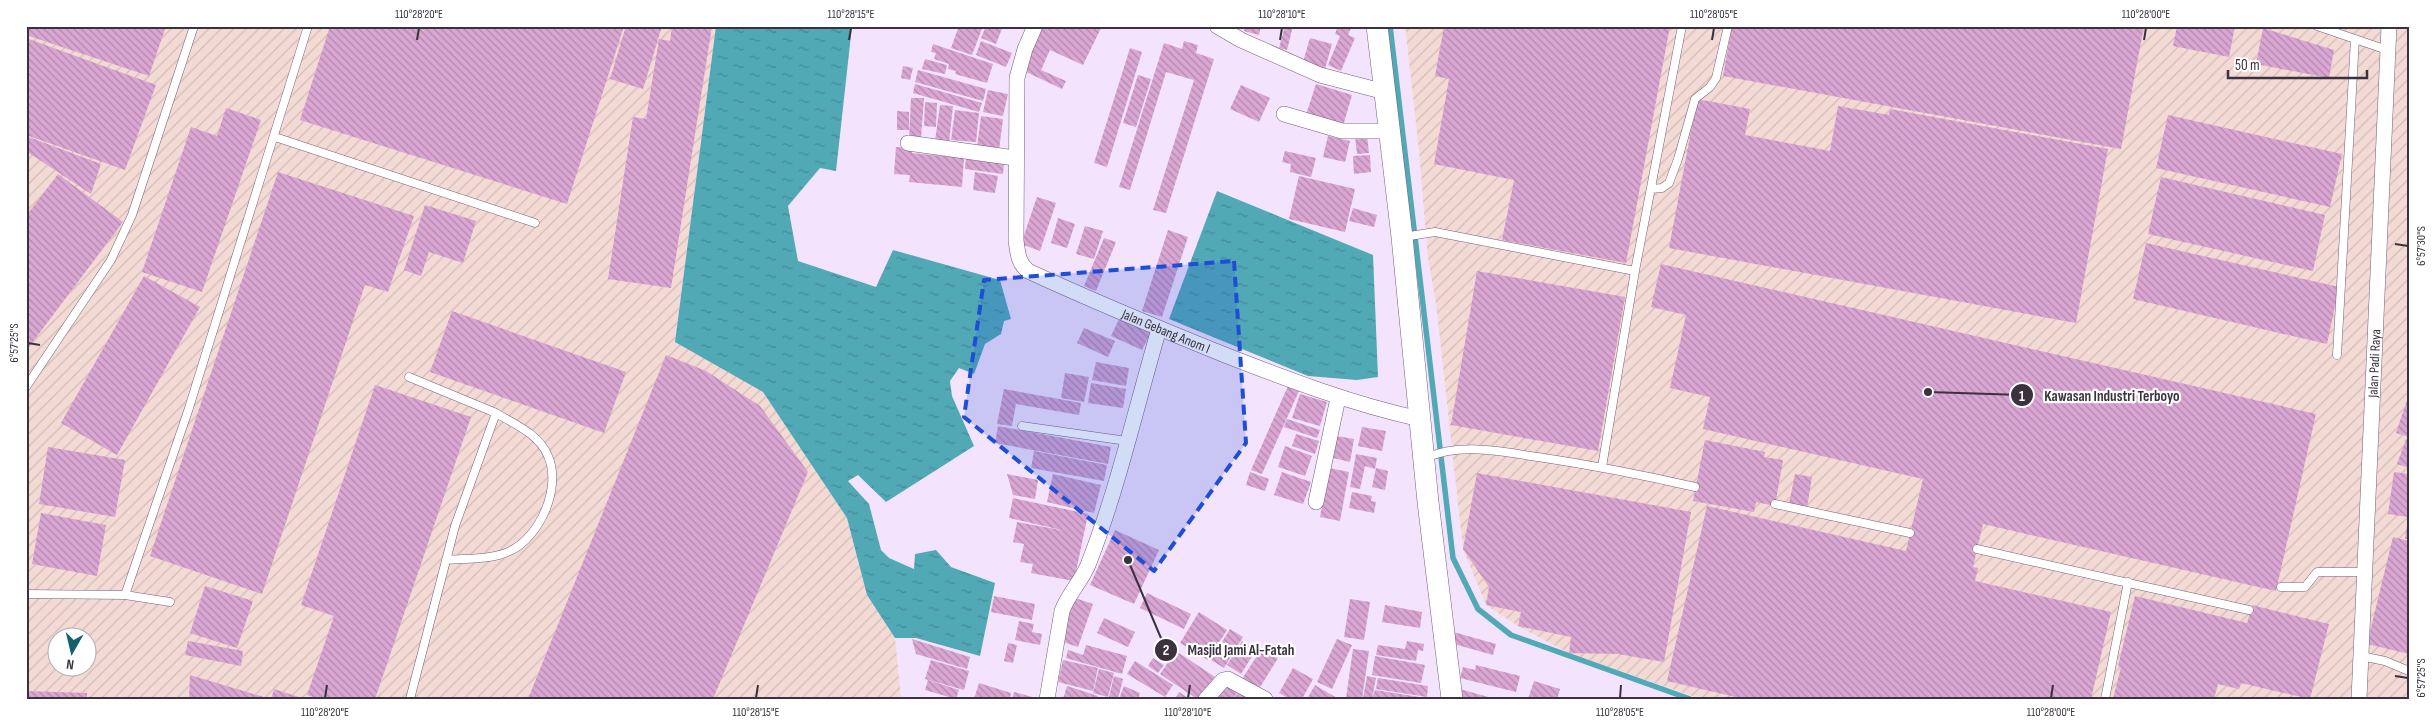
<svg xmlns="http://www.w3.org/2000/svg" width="2435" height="725" font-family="'Sofia Sans Condensed',sans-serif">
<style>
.industrial{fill:url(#industrial-furrows);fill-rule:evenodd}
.water{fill:url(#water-ripples)}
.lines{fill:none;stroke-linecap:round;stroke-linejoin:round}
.stream{stroke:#51a9b5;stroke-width:5.5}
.building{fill:url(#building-back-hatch)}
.lane-casing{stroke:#73607c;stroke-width:9}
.street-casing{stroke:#73607c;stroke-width:16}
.secondary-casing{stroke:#73607c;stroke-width:22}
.lane{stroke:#fff;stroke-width:8}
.street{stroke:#fff;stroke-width:15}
.secondary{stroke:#fff;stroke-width:21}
.marked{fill:#1d4ed8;fill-opacity:0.2;stroke:#1d4ed8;stroke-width:4;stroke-dasharray:10 6;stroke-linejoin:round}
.ticks{fill:none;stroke:#3a323e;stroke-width:2}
.labels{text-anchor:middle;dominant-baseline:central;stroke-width:4.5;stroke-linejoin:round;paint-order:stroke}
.street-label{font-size:14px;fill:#3a323e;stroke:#fff}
.leader{fill:none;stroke:#3a323e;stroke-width:2}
.callout-dot{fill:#3a323e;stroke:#fff;stroke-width:2}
.mark-label{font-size:15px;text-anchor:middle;font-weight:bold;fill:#fff}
.callout-label{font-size:15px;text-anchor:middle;font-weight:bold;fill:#3a323e;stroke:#fff;stroke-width:4.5;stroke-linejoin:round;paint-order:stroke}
.neatline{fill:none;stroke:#3a323e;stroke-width:2}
.ticks-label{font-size:12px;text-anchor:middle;fill:#3a323e}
</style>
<defs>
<pattern id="industrial-furrows" width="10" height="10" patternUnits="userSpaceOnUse" patternTransform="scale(1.25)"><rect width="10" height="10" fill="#f4dad5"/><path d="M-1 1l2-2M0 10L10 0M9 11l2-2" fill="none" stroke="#d2bcb8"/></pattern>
<pattern id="water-ripples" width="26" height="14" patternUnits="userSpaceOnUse" patternTransform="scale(1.25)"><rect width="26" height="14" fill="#51a9b5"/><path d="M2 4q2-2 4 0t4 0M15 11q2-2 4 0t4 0" fill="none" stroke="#448a95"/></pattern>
<pattern id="building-back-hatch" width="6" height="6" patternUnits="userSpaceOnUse" patternTransform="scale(1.25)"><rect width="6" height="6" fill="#daa6d3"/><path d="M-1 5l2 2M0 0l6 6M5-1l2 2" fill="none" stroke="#b288ad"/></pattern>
</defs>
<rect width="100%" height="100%" fill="#f4e3fd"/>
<path class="industrial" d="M26,26H716L675,341L763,392L847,518L867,595L895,638L901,699H26ZM58,638H88V668H58Z
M1405,26H2409V699H1701L1569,653L1518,626L1486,605L1463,549L1436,303L1428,258L1419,150Z"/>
<path class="water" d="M716,26H852L836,171L820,168L788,206L798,261L876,287L893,250L1000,280L1011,319L1004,321L1001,334L985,344L974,374L959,368L950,381L952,396L974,446L886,502L858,475L848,481L869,504L881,550L889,558L914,569L915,554L936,550L951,567L995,583L980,656L916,638H895L867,595L847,518L763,392L675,342Z
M1217,191L1373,255L1378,377L1357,380L1308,376L1169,319Z"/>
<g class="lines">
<path class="stream" d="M1390,26L1453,558L1478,609L1511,635L1690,699"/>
</g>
<path class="building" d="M26,26H166L149,76L26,35Z
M330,26H624L567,204L300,120Z
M626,26H662L643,89L610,79Z
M672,26H712L671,288L608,279L633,117L646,119L659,39L670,41Z
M959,26H983L972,55L951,48Z
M986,26H1003L996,44L981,38Z
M1041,26H1102L1083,65L1050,50L1041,70L1066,81L1062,89L1020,69Z
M1246,26H1261L1259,35L1244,31Z
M1285,26H1293L1287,50L1279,48Z
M1338,26H1352L1348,35L1355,38L1341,71L1328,65L1340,36L1335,34Z
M1444,26H1670L1626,263L1502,240L1514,180L1434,164L1449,79L1435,76Z
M1732,26H2144L2121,149L1723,76Z
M2177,26H2235L2229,57L2173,46Z
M2263,28L2334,50L2329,78L2256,64Z
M26,38L156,85L125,170L26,135Z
M1310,38L1332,44L1325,69L1303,62Z
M981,41L1012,53L1006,67L976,55Z
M1184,41L1198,45L1196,53L1214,59L1166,213L1153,210L1194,80L1166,72L1130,190L1119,187L1164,43L1182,49Z
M933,44L993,64L987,83L955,74L959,63L956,71L948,69L949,64L934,59L936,53L931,52Z
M1130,48L1142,52L1107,167L1094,163Z
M925,59L947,65L945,74L922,69Z
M903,66L913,68L910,80L901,78Z
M918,70L986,89L983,101L915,82Z
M1138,75L1151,79L1136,127L1123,123Z
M915,84L982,103L979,112L913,93Z
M1316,84L1352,95L1343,126L1306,115Z
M1241,85L1270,98L1259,122L1230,109Z
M988,90L1008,94L1003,116L983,112Z
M911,98H924L921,138H909Z
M1697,99L1750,109L1745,135L1830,151L1838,106L1889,115L1890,109L2108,149L2076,323L1669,248Z
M925,102L937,103L936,127L924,126Z
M940,105L953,106L949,143L935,141Z
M226,108L261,120L202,292L142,272L191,127L217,136Z
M955,110L979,113L976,142L951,140Z
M897,111L909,112V130H897Z
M2168,115L2342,154L2330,207L2156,168Z
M981,116L1003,119L999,150L977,147Z
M1367,135L1369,153L1357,154L1355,137Z
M26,136L101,164L91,194L26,151Z
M1328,136L1350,141L1345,162L1323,157Z
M896,147L912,148V153L964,158L962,187L909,182L910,175L894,174Z
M1285,151L1316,158L1311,177L1290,172L1291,164L1282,162Z
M1370,155L1371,172L1354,174L1353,156Z
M966,157L1004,163L1003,174L965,169Z
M278,172L414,216L388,292L365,285L262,594L150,556Z
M975,172L998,176L995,193L973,190Z
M58,174L123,222L26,351V216Z
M1299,176L1355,189L1345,232L1289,219Z
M2161,177L2325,215L2313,271L2148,234Z
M1037,197L1056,203L1040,251L1021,244Z
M425,205L476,221L463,263L429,252L421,276L404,270Z
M1353,208L1377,215L1374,227L1349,221Z
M1058,218L1075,224L1067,248L1051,243Z
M1085,226L1103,231L1094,259L1076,254Z
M1168,230L1188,237L1162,317L1142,311Z
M1104,238L1116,242L1096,291L1084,286Z
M2146,243L2339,287L2327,344L2133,299Z
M1661,264L2316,414L2276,591L1983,524L1973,567L1978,568L1975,581L2111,612L2091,699H1744L1667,681L1707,506L1906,551L1923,479L1703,429L1710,397L1670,388L1686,315L1651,307Z
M1477,271L1625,297L1598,451L1451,425Z
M144,276L200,307L117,455L61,423Z
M452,311L626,372L604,433L430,372Z
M1120,317L1151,332L1142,350L1111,336Z
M1084,328L1115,341L1108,357L1077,343Z
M666,355L706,371L760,406L808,472L713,699H528Z
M1096,362L1129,368L1126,386L1092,380Z
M1065,373L1089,377L1084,402L1061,398Z
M1091,383L1126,389L1123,408L1088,403Z
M375,385L471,417L375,699H318L307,695L334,616L301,605Z
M1288,386L1299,391L1262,474L1251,470Z
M1004,389L1081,403L1079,415L1016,404L1012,426L997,424Z
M1300,394L1327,402L1320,426L1292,418Z
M2409,394V437L2396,433Z
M1287,419L1320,430L1317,438L1284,427Z
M998,426L1111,447L1108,464L995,443Z
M1362,427L1386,431L1382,451L1358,446Z
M1296,434L1319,441L1315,454L1292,446Z
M1337,436L1354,439L1350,462L1333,458Z
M2406,439L2409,440V468L2397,464Z
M1705,440L1765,452L1764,457L1783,460L1775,506L1756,502L1754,512L1693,501Z
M1285,446L1312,456L1305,476L1278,467Z
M48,447L125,460L115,517L39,504Z
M1034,451L1107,465L1104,481L1031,468Z
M1356,454L1377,458L1375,469L1365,466L1360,489L1350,487Z
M1329,468L1349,472L1340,521L1320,517Z
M1376,468L1388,471L1385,490L1372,487Z
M1250,472L1269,479L1265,491L1246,485Z
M1282,472L1311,482L1303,504L1274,495Z
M2394,472L2409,474V539H2405L2408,517L2388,514Z
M1477,473L1691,512L1664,662L1618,654L1569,653L1571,637L1518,626L1521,612L1486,605L1489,587L1463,549Z
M1007,474L1038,480L1035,499L1013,495Z
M1053,474L1101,485L1094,513L1047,502Z
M1795,474L1812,477L1807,507L1789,504Z
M1352,492L1372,496L1371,501L1376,502L1374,513L1349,508Z
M1013,498L1088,514L1074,581L1031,573L1033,564L1020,562L1024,544L1013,542L1017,522L1066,531L1009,518Z
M41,513L106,525L97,576L32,564Z
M1115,530L1159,550L1134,604L1090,585Z
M2393,537L2409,541V654L2367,644Z
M205,586L253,601L237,648L190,633Z
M1147,593L1191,614L1184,629L1140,608Z
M994,596L1035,604L1032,620L991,612Z
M2135,596L2247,623L2252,605L2329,624L2310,699L2241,683L2239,689L2218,684L2214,699H2113L2121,667L2118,666Z
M1075,598L1093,604L1078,647L1060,641Z
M1350,599L1370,602L1364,640L1344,637Z
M1385,605L1422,612L1420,628L1382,622Z
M1199,612L1227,630L1208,660L1180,643Z
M1104,618L1135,632L1128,647L1097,633Z
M1019,621L1034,624L1032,632L1042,634L1040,645L1015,640Z
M1230,629L1243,637L1224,668L1211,660Z
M1450,631L1496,644L1493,655L1447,642Z
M912,639L970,657L967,669L916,654Z
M1337,639L1352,645L1332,689L1317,682Z
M188,641L243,651L241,666L185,655Z
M1242,641L1256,650L1241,674L1227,665Z
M1407,641L1424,644L1423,651L1418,650L1416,661L1376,655L1378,645L1405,649Z
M1008,643L1017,645L1013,663L1004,661Z
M1086,645L1127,656L1122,674L1066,658L1068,650L1083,655Z
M1262,648L1278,658L1259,689L1242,679Z
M1353,649L1369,651L1362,699L1346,698Z
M1176,651L1215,677L1201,699H1197L1160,674Z
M1375,656L1425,665L1421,683L1372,675Z
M1153,658L1164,665L1158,673L1148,666Z
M931,660L969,671L964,690L925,679Z
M1063,660L1098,668L1093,691L1058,682Z
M1135,661L1173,685L1165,697L1127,674Z
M1476,665L1520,676L1516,692L1460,678L1463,667L1475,670Z
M1293,668L1313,679L1302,699H1290L1279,693Z
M1099,669L1114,673L1108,697L1093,693Z
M190,675L267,698V699H189Z
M1114,676L1123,679L1118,699L1109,697Z
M1367,676L1376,678L1372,699H1363Z
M1378,678L1428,686L1427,697L1376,689Z
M928,680L959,690L956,699L925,690Z
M1534,681L1560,689L1557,699H1528Z
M979,683L1011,693L1010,699H974Z
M1224,683L1238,691L1233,699H1213Z
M1315,685L1330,694L1339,699H1307Z
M1067,686L1098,696L1097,699H1063Z
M1124,686L1140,693L1138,699H1119Z
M274,689L302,698V699H271Z
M1460,689L1492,698V699H1461Z
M1375,690L1426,698V699H1372Z
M26,691L87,693V699H26Z
M1014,692L1036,698V699H1012Z
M1179,692L1190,699H1175Z
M1238,692L1250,699H1234Z"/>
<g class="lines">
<g class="lane-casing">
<path id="lane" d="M2317,26L2387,50
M275,137L535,223
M1651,189L1662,188L1669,183L1678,159L1695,99L1710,87L1716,78L1728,26
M1403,237L1435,232L1635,271
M2337,355L2355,39
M409,377L496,413L455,526L410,699
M26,387L111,260L132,215L194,26
M1022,426L1127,441
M1426,458C1460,442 1503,452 1538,457C1591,465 1643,475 1695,487
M1602,467L1635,271L1682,26
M1775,504L1910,533
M1977,549L2249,610
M446,560C466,558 491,560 510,551C540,537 562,487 548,456C539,434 516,425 496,413
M2281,587H2305L2317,572H2365
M26,594L125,595L170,602
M125,595L188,411L308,26
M2361,656L2385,661L2409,671
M2105,699L2128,582"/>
</g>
<g class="street-casing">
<g id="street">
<path id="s1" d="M1035,26L1025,49L1017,78L1016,241C1018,253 1018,263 1028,271C1093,301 1158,328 1225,355C1289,380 1352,404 1420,419"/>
<path d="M1217,26L1241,40L1320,75L1385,92"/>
<path d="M1284,114L1342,131H1389"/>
<path d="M908,143L1015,158"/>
<path d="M1316,502L1338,398"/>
<path d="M1047,699L1062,611C1068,594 1081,582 1088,565C1118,489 1136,407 1159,329"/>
<path d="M1206,699L1223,680L1228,679L1265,699"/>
<path id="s2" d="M2359,699L2389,26"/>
</g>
</g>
<g class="secondary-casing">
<path id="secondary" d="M1377,26L1402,237L1428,502L1452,699"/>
</g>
<use href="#lane" class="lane"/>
<use href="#street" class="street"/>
<use href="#secondary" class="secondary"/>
</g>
<path class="marked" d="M1234,261L1246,443L1154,571L964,417L984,280Z"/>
<path class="ticks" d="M417,40L419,28M849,40L851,28M1280,40L1282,28M1712,40L1714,28M2144,40L2146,28M2395,244L2408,246M28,343L40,345M2395,676L2408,678M325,698L327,685M756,698L758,685M1188,698L1190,685M1620,698L1621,685M2051,698L2053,685"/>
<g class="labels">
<g class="street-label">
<text stroke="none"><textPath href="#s1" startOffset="402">Jalan Gebang Anom I</textPath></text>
<text stroke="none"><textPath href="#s2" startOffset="336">Jalan Padi Raya</textPath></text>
</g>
</g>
<path class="leader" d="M1928 392L2022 395M1128 560L1166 650"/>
<g class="callout-dot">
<circle cx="1928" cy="392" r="5"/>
<circle cx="1128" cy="560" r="5"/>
<circle cx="2022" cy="395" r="12"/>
<circle cx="1166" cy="650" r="12"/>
</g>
<g class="mark-label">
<text x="2022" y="401">1</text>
<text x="1166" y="655">2</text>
</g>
<g class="callout-label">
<text x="2112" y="401">Kawasan Industri Terboyo</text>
<text x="1241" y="655">Masjid Jami Al-Fatah</text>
</g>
<rect width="2435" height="725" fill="none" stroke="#ffffff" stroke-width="55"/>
<g transform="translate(72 652) rotate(188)"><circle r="24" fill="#ffffff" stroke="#b0adb2"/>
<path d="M0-4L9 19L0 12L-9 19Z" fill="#15606d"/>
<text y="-8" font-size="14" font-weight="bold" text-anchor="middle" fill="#3a323e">N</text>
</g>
<path d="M2228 70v8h139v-8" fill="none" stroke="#3a323e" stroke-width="2.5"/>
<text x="2235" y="70" font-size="15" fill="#3a323e" stroke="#ffffff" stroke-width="4" paint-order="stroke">50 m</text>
<rect x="28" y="28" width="2380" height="670" class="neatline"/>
<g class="ticks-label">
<text x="419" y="18">110°28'20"E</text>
<text x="851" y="18">110°28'15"E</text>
<text x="1282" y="18">110°28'10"E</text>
<text x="1714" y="18">110°28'05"E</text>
<text x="2146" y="18">110°28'00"E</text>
<text transform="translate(2421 246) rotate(-90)" y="4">6°57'30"S</text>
<text transform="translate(14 343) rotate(-90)" y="4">6°57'25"S</text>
<text transform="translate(2421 678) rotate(-90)" y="4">6°57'25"S</text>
<text x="325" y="716">110°28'20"E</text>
<text x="756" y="716">110°28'15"E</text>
<text x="1188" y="716">110°28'10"E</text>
<text x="1620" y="716">110°28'05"E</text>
<text x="2051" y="716">110°28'00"E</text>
</g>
</svg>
